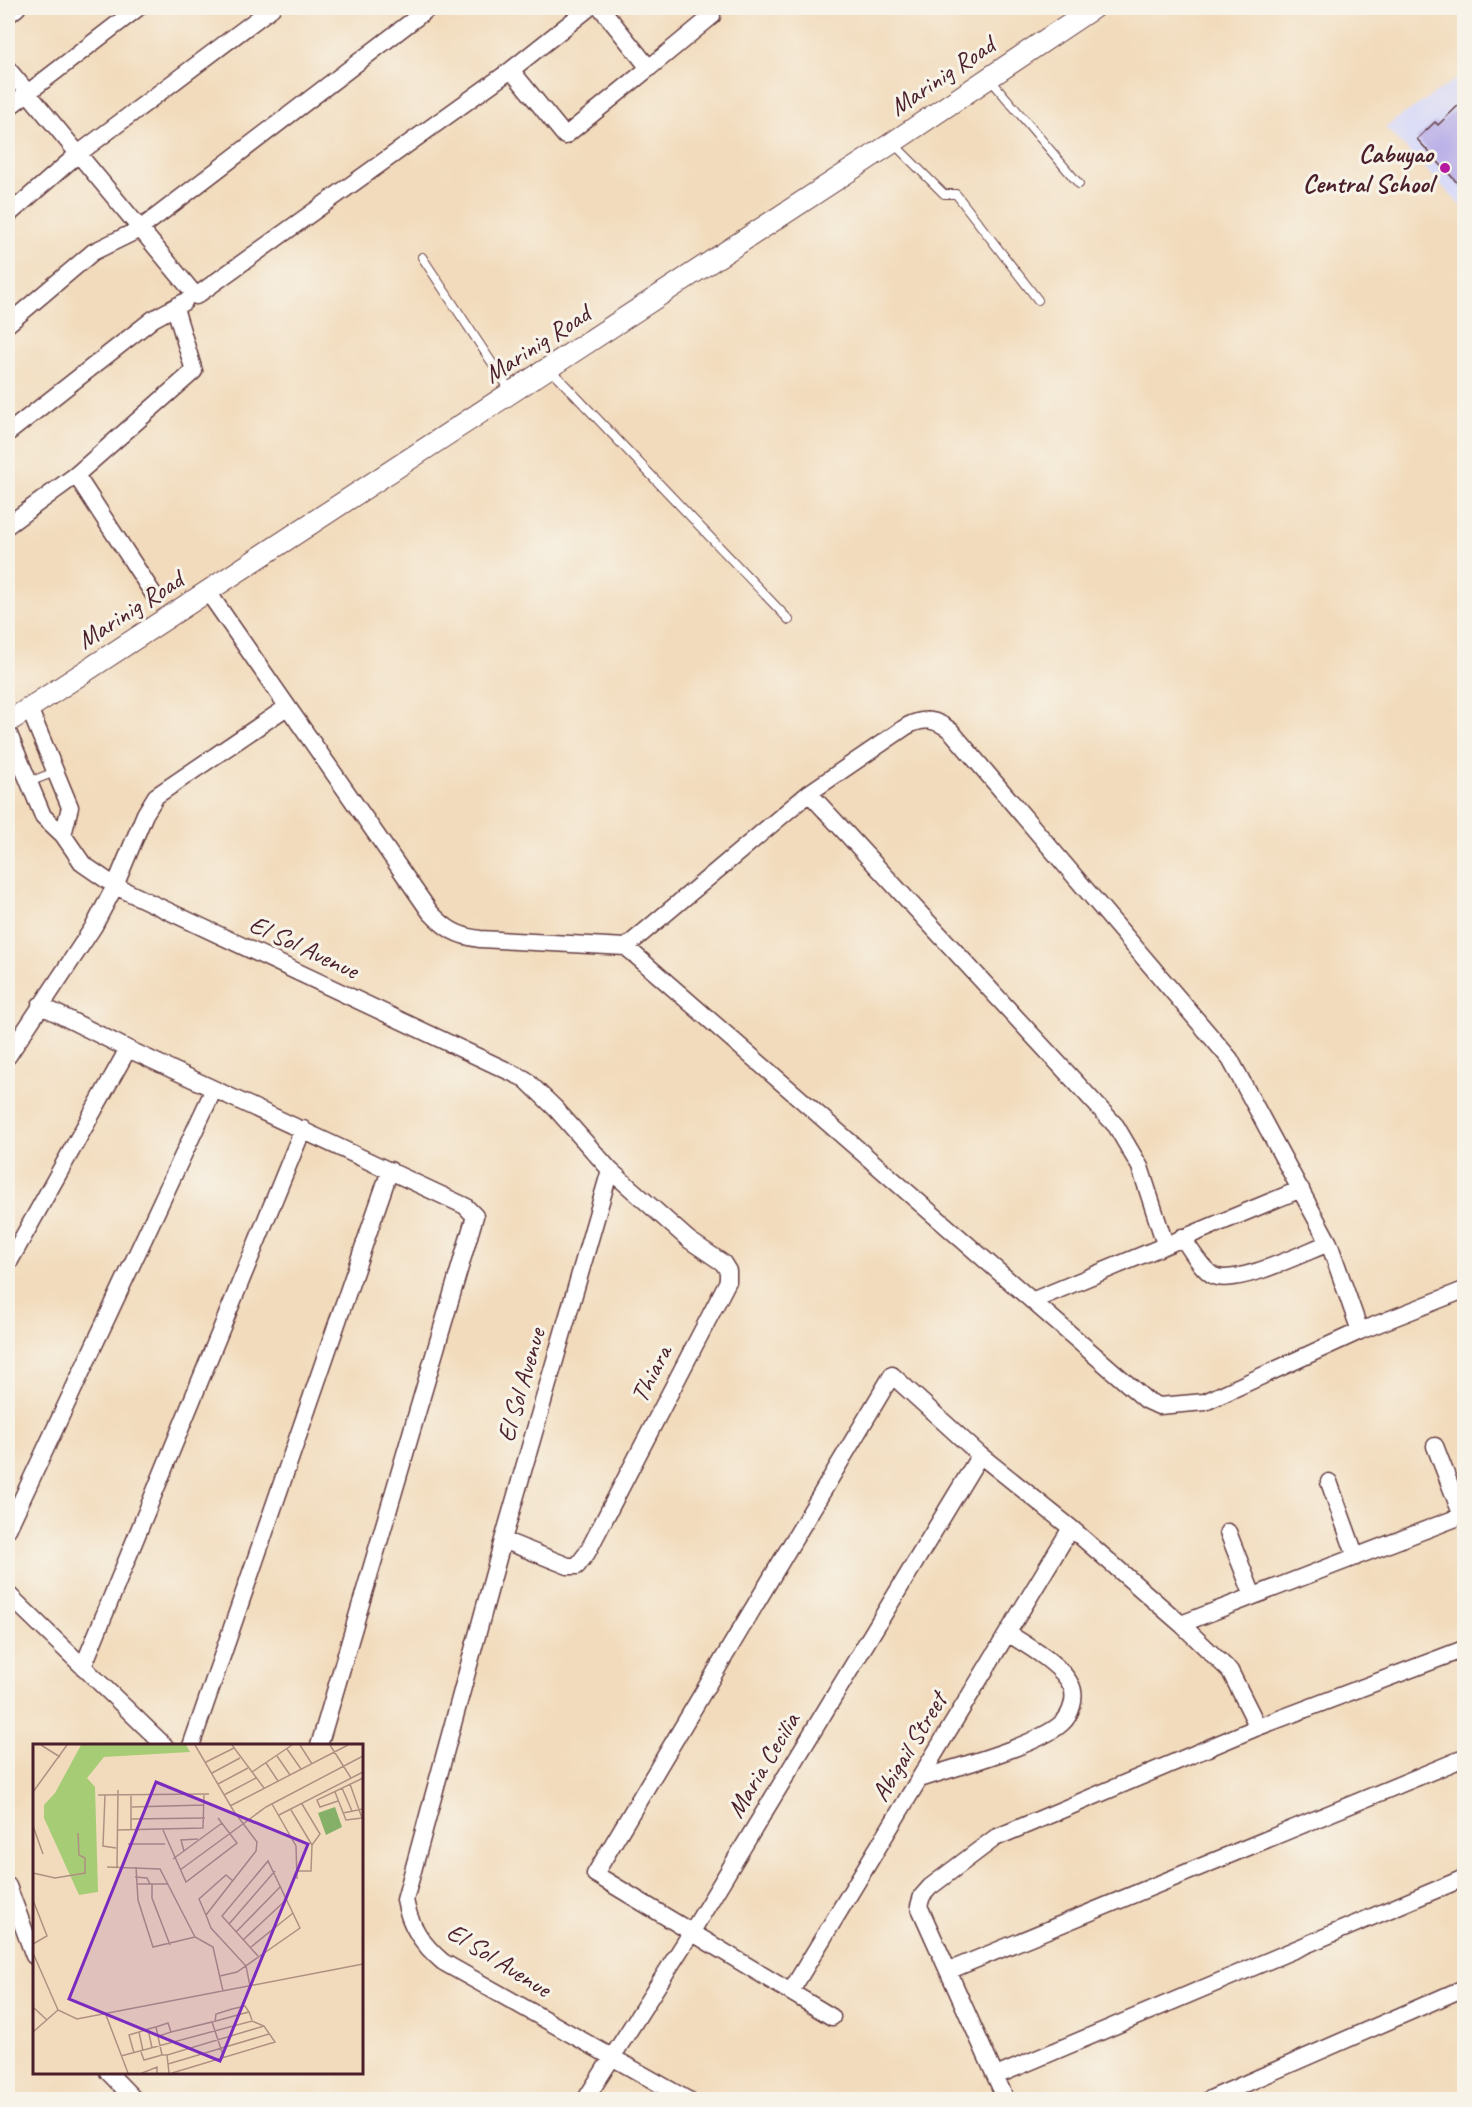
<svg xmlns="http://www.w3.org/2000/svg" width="1472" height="2107" font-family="Caveat,sans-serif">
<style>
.built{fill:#d6d8f9}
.building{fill:#bab0e8}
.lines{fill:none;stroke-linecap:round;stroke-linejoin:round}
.service-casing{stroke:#633b41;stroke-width:10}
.minor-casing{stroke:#633b41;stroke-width:19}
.tertiary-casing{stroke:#633b41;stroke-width:23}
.service{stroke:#fff;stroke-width:8}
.minor{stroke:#fff;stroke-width:16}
.tertiary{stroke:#fff;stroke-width:21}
.poi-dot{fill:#b5179e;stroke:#f7f3e8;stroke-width:2}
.labels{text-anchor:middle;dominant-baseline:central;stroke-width:6;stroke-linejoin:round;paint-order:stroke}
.street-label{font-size:26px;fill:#4a1f2b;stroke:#f7f3e8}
.poi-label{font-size:26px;font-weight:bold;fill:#4a1f2b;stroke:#f7f3e8;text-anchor:end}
.inset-road{fill:none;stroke:#af9082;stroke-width:1.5}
.view{fill:#7b2cbf;fill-opacity:0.15;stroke:#7b2cbf;stroke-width:3}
.inset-edge{fill:none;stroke:#4a1f2b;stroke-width:3}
</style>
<rect width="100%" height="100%" fill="#f7f3e8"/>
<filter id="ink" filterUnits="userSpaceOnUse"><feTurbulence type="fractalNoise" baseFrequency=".0167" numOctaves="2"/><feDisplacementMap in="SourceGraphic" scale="12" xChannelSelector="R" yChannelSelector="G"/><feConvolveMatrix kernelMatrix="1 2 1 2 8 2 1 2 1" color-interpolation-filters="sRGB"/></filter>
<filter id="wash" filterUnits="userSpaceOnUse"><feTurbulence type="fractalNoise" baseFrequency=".008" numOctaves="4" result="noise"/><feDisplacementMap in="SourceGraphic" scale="24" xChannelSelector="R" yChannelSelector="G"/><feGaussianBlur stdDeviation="1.35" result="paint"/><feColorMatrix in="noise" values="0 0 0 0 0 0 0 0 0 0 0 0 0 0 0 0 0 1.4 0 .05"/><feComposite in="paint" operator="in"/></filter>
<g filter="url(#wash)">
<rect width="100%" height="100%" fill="#f2dbbc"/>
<path class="built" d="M1464,74V209L1385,127Z"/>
<g id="blocks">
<path class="building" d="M1464,100V190L1417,139L1435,122L1438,125Z"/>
</g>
</g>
<g filter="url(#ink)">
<use href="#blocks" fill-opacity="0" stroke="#633b41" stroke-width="1.5"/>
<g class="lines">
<g class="service-casing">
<path id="service" d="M990,79L1079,184
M893,143L944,194H956L1038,300
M422,257L512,393
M550,369L789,620
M29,782L55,772"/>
</g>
<g class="minor-casing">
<path id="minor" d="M589,8L511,70L565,136L649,68
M601,8L649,68L712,16
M8,15L17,8
M8,69L196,296L511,70
M8,108L138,8
M8,215L78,154L272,8
M8,324L93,252L140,229L429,8
M8,433L153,319L184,302
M76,475L154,595
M8,525L76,475L194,371L175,308
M208,592L430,912C446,929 457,936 480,939L626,947L1146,1400L1159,1406L1205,1402L1360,1331L1464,1290
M29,708L70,807L63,835
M8,732L43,816L63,835L83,864L115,886L525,1079L556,1109L610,1170L503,1540L405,1900C410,1927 423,1945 443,1962L688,2100
M809,793L1116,1126L1140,1167L1165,1244
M626,947L809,793L907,726C924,717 936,719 951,731L1230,1059L1329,1243L1360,1331
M40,1005L128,1049L465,1206L475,1216L319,1746
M8,1056L94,926L115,886L145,814L156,796L287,707
M1182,1237C1190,1248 1201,1269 1214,1276C1237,1286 1305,1252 1329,1243
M8,1264L128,1049
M1034,1300L1301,1189
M1435,1446L1462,1516
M1329,1482L1356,1557
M8,1529L214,1089
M1228,1532L1253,1596
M503,1540L568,1566H577L587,1553L728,1281V1271L723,1263L689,1240L610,1170
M8,1594L165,1746
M1181,1624L1464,1515
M83,1667L303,1129
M191,1746L390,1170
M920,1779C955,1767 1037,1746 1062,1723C1071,1715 1077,1697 1071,1685C1060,1663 1028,1647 1008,1633
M8,1886L34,1956
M948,1971L1464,1758
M791,1991L1071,1528
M832,2017L595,1874L892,1375L980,1455L1071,1528L1181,1624L1230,1671L1258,1727
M108,2072L135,2100
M996,2076L1464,1878
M585,2100L691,1933L980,1455
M1006,2100L919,1906L922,1896L930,1887L995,1838L1258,1727L1464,1649
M1208,2100L1464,1988"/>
</g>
<g class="tertiary-casing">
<path id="tertiary" d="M8,722L892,143L1093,8"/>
</g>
<use href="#service" class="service"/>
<use href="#minor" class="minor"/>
<use href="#tertiary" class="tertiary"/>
</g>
</g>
<circle class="poi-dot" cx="1445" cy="168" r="6"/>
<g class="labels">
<g class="street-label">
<text transform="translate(942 76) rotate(-34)">Marinig Road</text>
<text transform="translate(537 344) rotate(-33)">Marinig Road</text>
<text transform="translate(130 610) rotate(-33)">Marinig Road</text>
<text transform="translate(304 947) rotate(25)">El Sol Avenue</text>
<text transform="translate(651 1374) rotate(-63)">Thiara</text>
<text transform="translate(521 1385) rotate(-74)">El Sol Avenue</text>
<text transform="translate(909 1747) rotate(-59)">Abigail Street</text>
<text transform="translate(763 1765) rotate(-59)">Maria Cecilia</text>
<text transform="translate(499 1960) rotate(32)">El Sol Avenue</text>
</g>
<g class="poi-label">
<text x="1433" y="153">Cabuyao<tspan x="1433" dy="30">Central School</tspan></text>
</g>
</g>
<g transform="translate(33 1744)">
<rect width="330" height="330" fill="#f2dbbc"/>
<path d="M48,1H153L157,8L71,13L54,34L62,43L65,148L46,151L11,74V61L22,49Z" fill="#a6cc76"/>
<path d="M302,63L309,83L293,91L285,69Z" fill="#84b067"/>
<path class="inset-road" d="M8,1L27,13M162,1L200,66L224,98L223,107L173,171L178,184L213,222L217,242M199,1L231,44M267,1L279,20M297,1L318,34M254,5L268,25M244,12L257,31M173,18L201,4M233,19L245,37M219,28L259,1M179,29L207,14M185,40L215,24M309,44L319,67M0,48L34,1M302,48L313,76L329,74L317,40M65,51L176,50M72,51L70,102L83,104M191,51L223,34M305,57L287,63L284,56L330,34M239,60L263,102L264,135M197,62L315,1M99,63L171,61M258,66L279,101M310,69L330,65M246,71L330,28M98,75L172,74M0,82L10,110M84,86L170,84L171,50M98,86V52M130,86L153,138L204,99L185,74M95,100H132M151,107L148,96L165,95M140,115L189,79M74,123L127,125L162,193L180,203L190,247M84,123L85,46M103,123L105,156L120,203L162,193M147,126L233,63L330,12M265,127H278L279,101L287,90L269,60M0,129L22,134L52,129V114L46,111L45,89M102,133L114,134L117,140M104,140H135M119,140V154L137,201M0,156L14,192L0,200M173,171L166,155L193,131L200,137M196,180L242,127M203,188L248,142M210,196L254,155M218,203L260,169M0,209L25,266L44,275L330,220M187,232L204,228L267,184L235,117L189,172L225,212M0,263L14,276M73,271L95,329M179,278L216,268L219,276M182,278L183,270L199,265L212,262L216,268M123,283L135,279L138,288L126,292M115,285L123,283L129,311H134M0,288L25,266M106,288L115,285L119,304M138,288L179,278L191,314M108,308L111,316L129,311M101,309L96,291L106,288L110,307M88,312L219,277L231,282L242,298L139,329M135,320L134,311L231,282M109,329L124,323V329M136,329L135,320L236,290"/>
<path class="view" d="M123,38L275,100L187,317L36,255Z"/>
<rect width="330" height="330" class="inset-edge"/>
</g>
<rect width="1472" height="2107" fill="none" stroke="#f7f3e8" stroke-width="30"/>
</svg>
